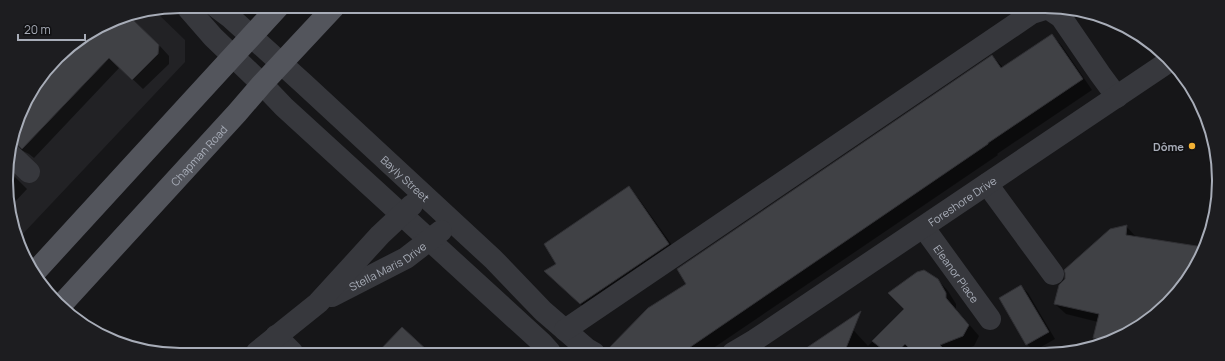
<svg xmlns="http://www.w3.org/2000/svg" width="1225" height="361" font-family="Manrope,sans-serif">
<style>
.built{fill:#222225}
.shadow{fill:#0007}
.building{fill:#404145;stroke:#303034}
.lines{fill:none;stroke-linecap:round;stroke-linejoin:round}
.minor{stroke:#37383d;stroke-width:22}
.major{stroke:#53555c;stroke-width:22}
.poi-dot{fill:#f2b134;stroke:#111113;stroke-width:1.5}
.labels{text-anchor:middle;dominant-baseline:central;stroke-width:3.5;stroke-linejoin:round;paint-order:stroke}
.poi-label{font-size:11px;font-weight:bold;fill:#a8adb8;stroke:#111113;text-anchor:end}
.street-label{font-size:11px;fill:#a8adb8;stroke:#111113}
.rim{fill:none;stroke:#a8adb8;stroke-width:2}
</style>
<rect width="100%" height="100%" fill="#161618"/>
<path class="built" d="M155,11L185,40V62L18,239L12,225L7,158L24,103L114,19Z"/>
<path class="shadow" d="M1052,35L1062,46L1092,90L997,154L998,155L706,353H618L687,285L992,56L1004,68Z
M159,45L169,56V64L143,89L120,67L34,158L29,154L23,151H16L7,158L24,103L65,49Z
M8,170L27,189L11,206Z
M628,188L639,199L679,255L592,315L556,281L558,264Z
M1126,226L1137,238L1203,248L1196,268L1160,312L1111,342L1100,345L1094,338L1098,322L1066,314L1055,304Z
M938,280L948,291L956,304V309L979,336L974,346L954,353H801L846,322L868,346L905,309Z
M1021,286L1028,293L1055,339L1034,351L1027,344Z"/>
<path class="building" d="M129,16L159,45L158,54L132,80L109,58L22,149L13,141L24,103L65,49L114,19Z
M1052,34L1083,79L988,143V144L683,352L680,353H606V351L648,308L686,284L677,269L992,55L1001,68Z
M629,186L669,244L580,304L544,271L556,264L544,244Z
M1127,225L1126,235L1203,247L1196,268L1160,312L1112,341L1093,338L1099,314L1054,304L1059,285L1065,279V273L1064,270L1110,229Z
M924,270L938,279L946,293V298L969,325L963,336L940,345L948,353H914L905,344L897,353H887L872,341L904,309L888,293L917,272Z
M1021,285L1049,332L1026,345L999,298Z
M861,311L844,353H799Z
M402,327L429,352H378Z"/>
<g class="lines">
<g class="minor">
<path d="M186,6L213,37L262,84L284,107L542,343L550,352"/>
<path id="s1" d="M215,6L231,18L304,84L493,259L543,311L587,349L594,353"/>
<path d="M1049,9L1061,17L1100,74L1117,97"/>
<path d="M9,153L29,172"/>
<path d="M987,184L1053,274"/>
<path id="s2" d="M924,228L990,319"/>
<path id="s3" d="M332,296L406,258L441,231"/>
<path d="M565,330L1032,13L1045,9"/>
<path d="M276,336L292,352"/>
<path d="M257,352L318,303L380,235L412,205"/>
<path id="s4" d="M733,353L755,340L1168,62"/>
</g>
<g class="major">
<path d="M34,273L279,6"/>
<path id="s5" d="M62,304L237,113L262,84L334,7"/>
</g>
</g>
<circle class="poi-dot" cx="1192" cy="146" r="4"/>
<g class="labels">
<g class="poi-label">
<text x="1184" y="146">Dôme</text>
</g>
<g class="street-label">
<text stroke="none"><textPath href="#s5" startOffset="202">Chapman Road</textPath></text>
<text stroke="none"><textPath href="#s1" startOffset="257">Bayly Street</textPath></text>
<text stroke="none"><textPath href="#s4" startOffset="275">Foreshore Drive</textPath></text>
<text stroke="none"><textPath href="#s3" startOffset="63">Stella Maris Drive</textPath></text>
<text stroke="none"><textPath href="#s2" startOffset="56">Eleanor Place</textPath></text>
</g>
</g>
<path d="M0 0H1225V361H0ZM180 13H1045A167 167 0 0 1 1212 180V181A167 167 0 0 1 1045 348H180A167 167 0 0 1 13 181V180A167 167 0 0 1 180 13Z" fill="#1d1d20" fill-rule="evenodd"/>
<path class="rim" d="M180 13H1045A167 167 0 0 1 1212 180V181A167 167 0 0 1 1045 348H180A167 167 0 0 1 13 181V180A167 167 0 0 1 180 13Z"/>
<path d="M18 34v6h67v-6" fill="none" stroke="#a8adb8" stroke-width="2"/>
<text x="24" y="34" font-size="12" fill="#a8adb8" stroke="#111113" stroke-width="3" paint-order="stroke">20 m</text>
</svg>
